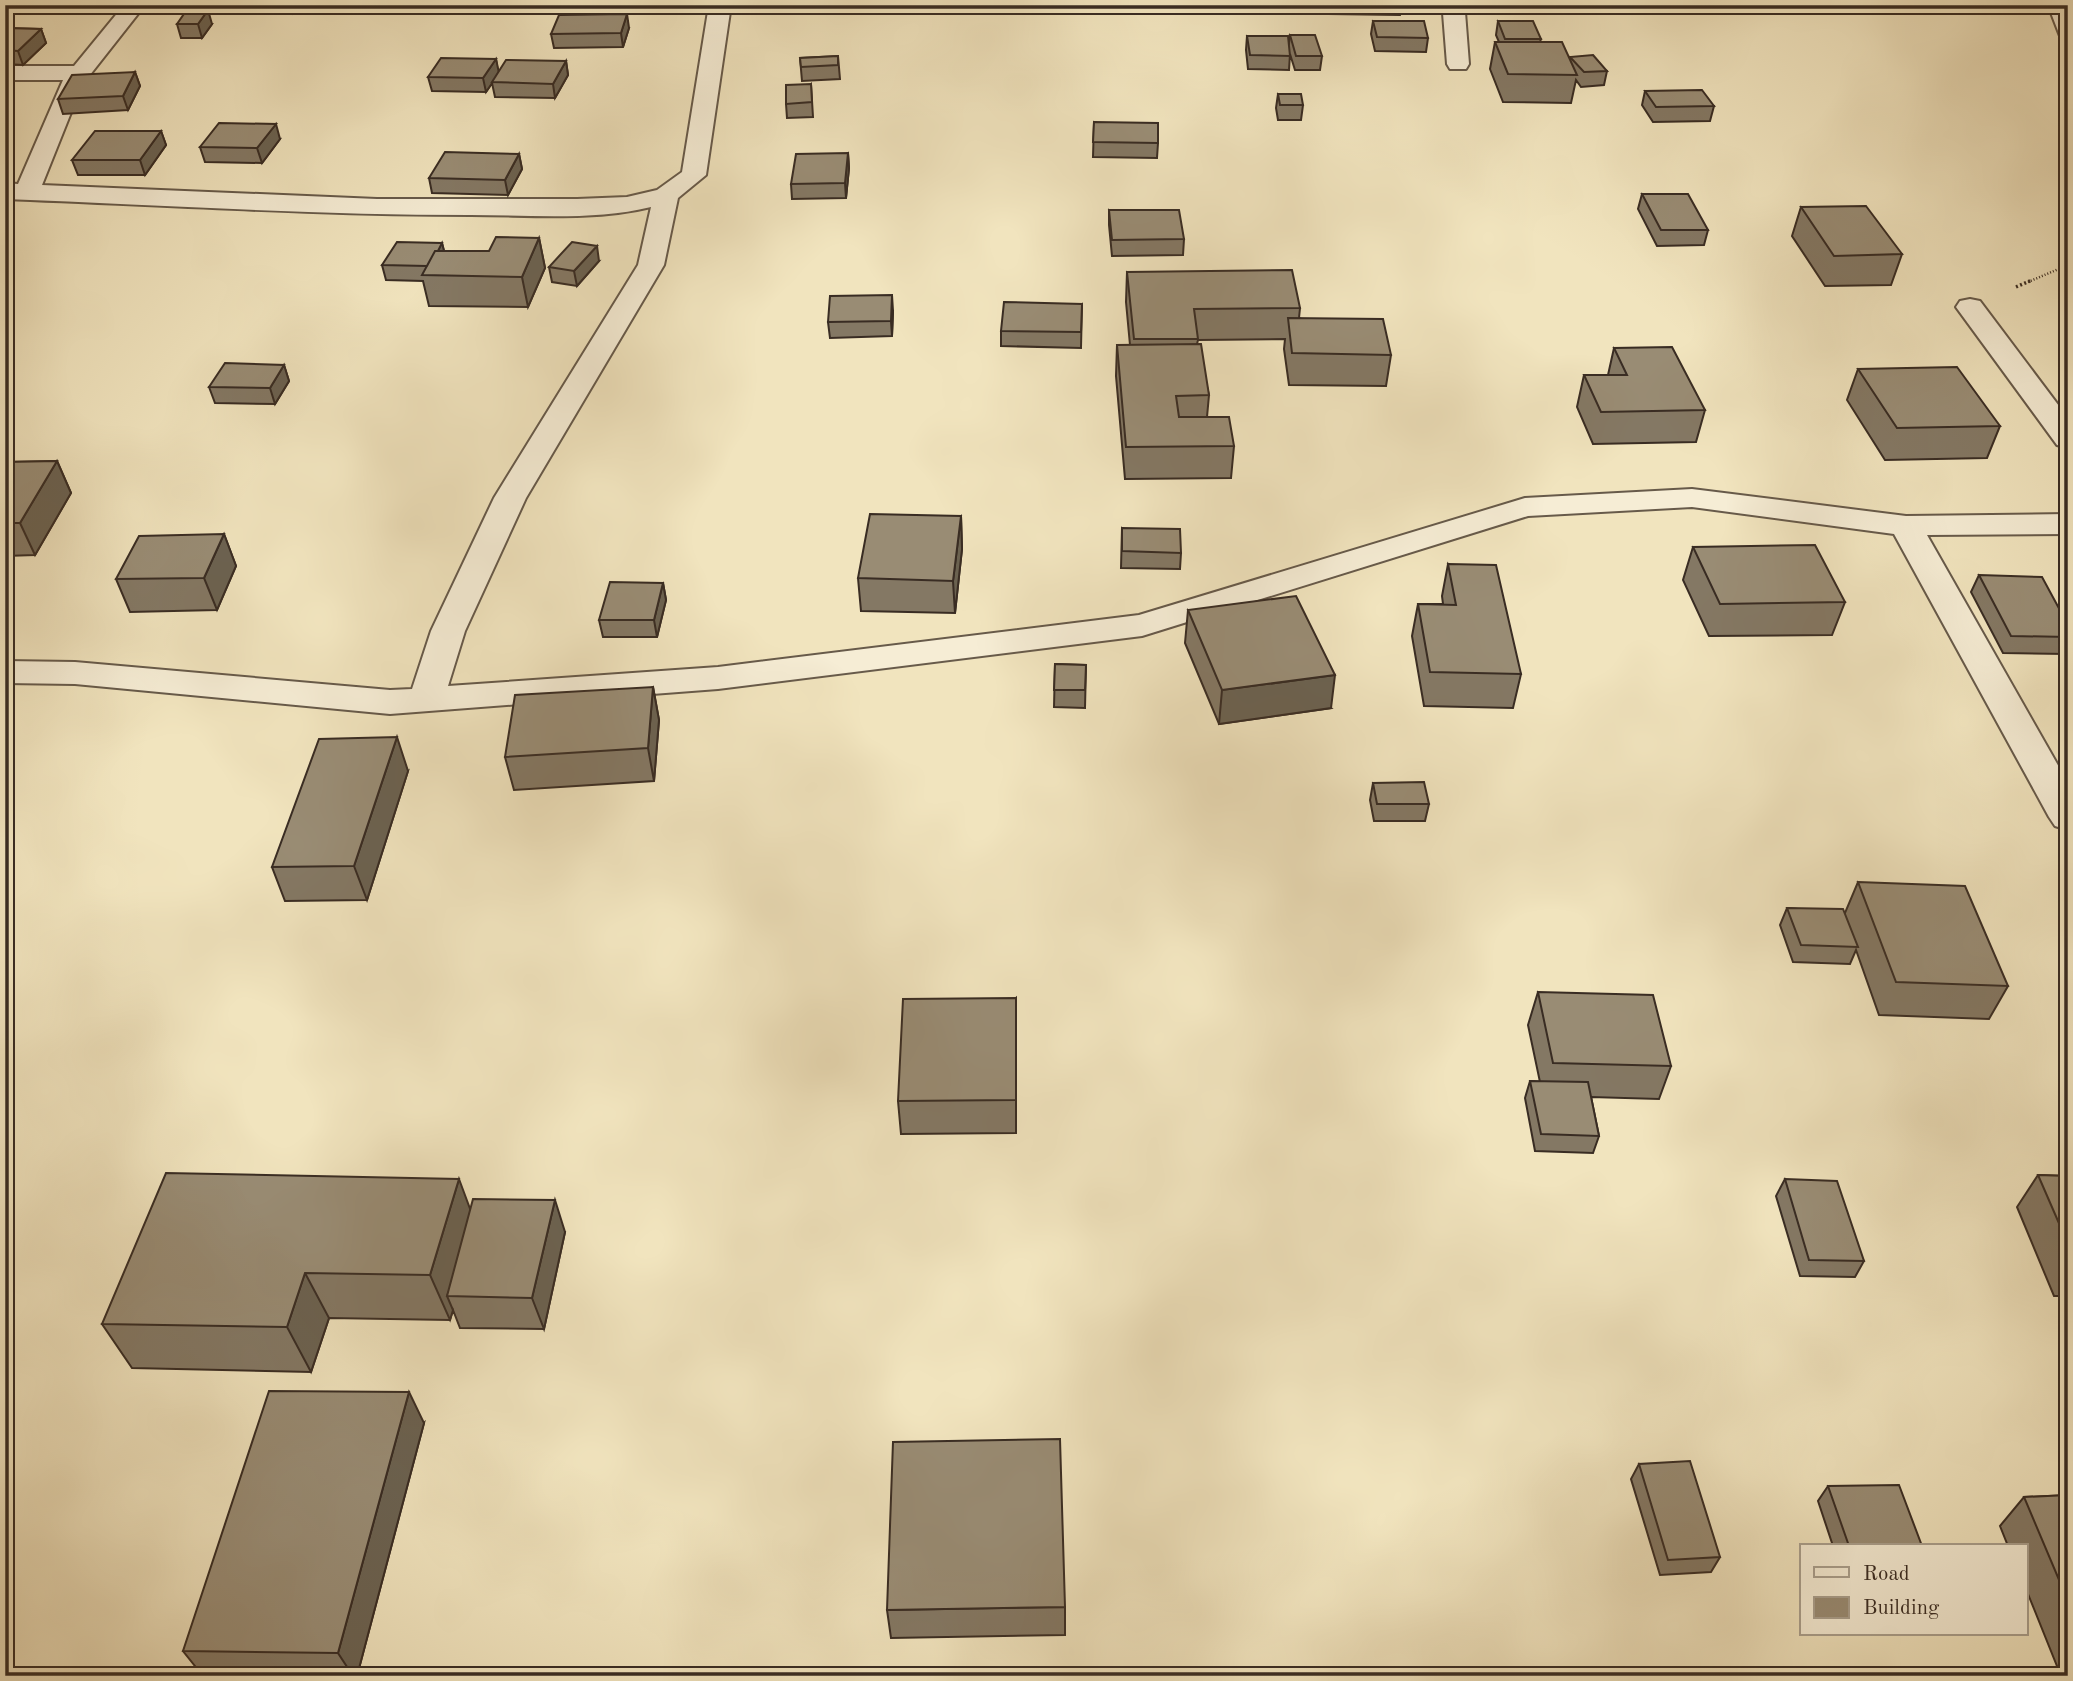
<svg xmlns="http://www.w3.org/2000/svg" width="2073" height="1681" font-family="'Old Standard TT',serif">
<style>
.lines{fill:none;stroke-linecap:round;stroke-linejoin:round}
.minor-casing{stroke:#675a4a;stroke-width:4}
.path-far1{stroke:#392c23;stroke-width:2.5;stroke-dasharray:1 2;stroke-linecap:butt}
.path{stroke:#392c23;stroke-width:3.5;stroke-dasharray:2 2.5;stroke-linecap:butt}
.minor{fill:#f6edd5;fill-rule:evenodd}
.wall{fill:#847864;stroke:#392c23;stroke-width:2}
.shaded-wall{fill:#6b6251;stroke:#392c23;stroke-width:2}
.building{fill:#998c74;stroke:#392c23;stroke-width:2}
</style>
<rect width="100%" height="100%" fill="#f1e4be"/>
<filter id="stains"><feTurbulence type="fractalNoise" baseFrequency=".00286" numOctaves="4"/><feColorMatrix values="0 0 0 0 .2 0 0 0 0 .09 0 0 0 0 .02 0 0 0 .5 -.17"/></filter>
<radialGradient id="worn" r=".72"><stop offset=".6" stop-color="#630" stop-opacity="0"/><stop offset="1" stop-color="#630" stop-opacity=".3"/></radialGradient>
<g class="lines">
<g class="minor-casing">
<path id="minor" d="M124,5H145L82,85L42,185L377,199H577L627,197L657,190L682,172L709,5H731L706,175L678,198L664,265L526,498L465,631L448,686L718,667L1139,615L1525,498L1692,489L1906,516L2068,514V534L1927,535L2068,783V830L2055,826L2049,817L1894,534L1692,507L1528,516L1142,636L718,689L390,714L75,684L5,683V661L75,662L390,690L412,689L431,631L494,498L638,265L651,207C594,221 530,215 471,215C316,215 161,205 5,199V183L18,184L63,80H5V66H74Z
M1438,5H1460L1465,12L1469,64L1466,69H1450L1447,64L1443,13Z
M2048,5H2068V37L2060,36Z
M1970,299L1980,301L2068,418V448L2057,445L1956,307L1960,301Z"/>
</g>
<path class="path-far1" d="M2028,282L2068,265"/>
<path class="path" d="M2016,287L2032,280"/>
<use href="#minor" class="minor"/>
</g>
<path class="wall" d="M222,5H299L293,13L224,12Z
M501,5H555L554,8L501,9Z
M1327,5H1402L1400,15L1329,14Z
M1373,21L1428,38L1426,52L1375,51L1371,34Z
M1498,21L1541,39L1540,42L1569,59L1570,57L1607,71L1604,85L1581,87L1576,80L1571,103L1503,102L1490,69L1495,42H1499L1496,35Z
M177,24H212L202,38H181Z
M5,28L41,29L46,43L23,65L5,64Z
M629,28L623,47L554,48L551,34Z
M1290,35L1322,56L1320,70H1295L1290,54L1289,70L1248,69L1246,50L1247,36L1289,44Z
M838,56L840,79L802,81L800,58Z
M496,59L498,72L566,61L568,75L555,98L495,97L492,83L486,92L432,91L428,77Z
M135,72L140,86L128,110L63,114L58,99Z
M811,84L813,117L787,118L786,104Z
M1645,91L1714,106L1710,121L1653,122L1642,105Z
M1278,94L1303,105L1301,120H1278L1276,108Z
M1094,122L1158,143L1157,158L1093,157Z
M161,131L166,145L145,175H78L72,160Z
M280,139L262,163L205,162L200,147Z
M848,153L849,168L846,198L792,199L791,184Z
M519,154L522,169L508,195L432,193L429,178Z
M1642,194L1708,230L1704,245L1657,246L1638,209Z
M1801,207L1902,254L1891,285L1825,286L1792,236Z
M1109,210L1184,239L1183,255L1112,256L1109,225Z
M539,238L545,268L528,307L429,306L423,281L386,280L382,265L442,243L444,251H489Z
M599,261L577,286L552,282L549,267Z
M1127,272L1300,308L1299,318L1391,355L1386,386L1289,385L1284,349L1285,339L1198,340L1197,344L1209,395L1207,417L1234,446L1231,478L1125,479L1116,376L1117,345H1130L1126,302Z
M1082,304L1081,348L1001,346V331Z
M893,311L892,336L830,338L828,322Z
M1614,348L1705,410L1696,442L1593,444L1577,407L1584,375H1608Z
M284,365L289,381L275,404L215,403L209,387Z
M1858,369L2000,426L1987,458L1885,460L1847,400Z
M57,461L71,493L35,555L5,556V462Z
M961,516L962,549L955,613L861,611L858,578Z
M1122,528L1181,553L1180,569L1121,568Z
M224,534L236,566L217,610L130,612L116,579Z
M1693,547L1845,602L1832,635L1709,636L1683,580Z
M1448,564L1521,674L1513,708L1424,706L1412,636L1418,604H1443L1442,596Z
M1979,575L2068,625V651L2066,654L2003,653L1971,592Z
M663,583L666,600L657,637H603L599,620Z
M1188,610L1331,708L1219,724L1185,643Z
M1055,664L1086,665L1085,708L1054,707Z
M653,687L659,720L654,781L514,790L505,757Z
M408,771L367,900L285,901L272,867Z
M1373,783L1429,804L1425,821H1374L1370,800Z
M1858,882L2008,986L1989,1019L1879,1015L1856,950L1850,964L1793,962L1780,925L1787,908L1845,913Z
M1538,992L1671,1066L1659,1099L1591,1097L1599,1136L1593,1153L1535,1151L1525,1098L1530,1081L1540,1082L1528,1025Z
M1016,998V1133L901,1134L898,1101Z
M2038,1175L2068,1176V1296H2054L2017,1207Z
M1785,1179L1864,1261L1855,1277L1800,1276L1776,1196Z
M470,1210L565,1232L544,1329L460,1328L453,1310L450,1320L329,1318L311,1372L132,1368L102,1324Z
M424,1423L357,1676H203L183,1651Z
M1639,1464L1720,1557L1711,1572L1660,1575L1631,1479Z
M1828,1486L1922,1546H1833L1818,1501Z
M2068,1495V1676H2061L2026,1589V1546H2008L2000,1526L2024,1497Z
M1065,1607V1635L891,1638L887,1610Z"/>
<path class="shaded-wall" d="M291,5H299L293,13Z
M208,10L212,24L202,38L198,24Z
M627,14L629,28L623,47L621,33Z
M41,29L46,43L23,65L18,51Z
M496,59L499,73L486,92L483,78Z
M566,61L568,75L555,98L553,84Z
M135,72L140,86L128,110L123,96Z
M276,124L280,139L262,163L257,148Z
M161,131L166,145L145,175L140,160Z
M848,153L849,168L846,198L845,183Z
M519,154L522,169L508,195L505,180Z
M539,238L545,268L528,307L522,277Z
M442,243L446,259L429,266Z
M597,246L599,261L577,286L574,271Z
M892,295L893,311L892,336L891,321Z
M284,365L289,381L275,404L270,388Z
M57,461L71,493L35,555L20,523Z
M961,516L962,549L955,613L953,581Z
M224,534L236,566L217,610L204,578Z
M663,583L666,600L657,637L654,620Z
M1335,675L1331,708L1219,724L1222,690Z
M653,687L659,720L654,781L648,748Z
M397,737L408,771L367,900L354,866Z
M459,1179L476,1225L447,1296L453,1310L450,1320L430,1275Z
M555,1200L565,1232L544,1329L532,1298Z
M305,1273L329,1318L311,1372L287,1327Z
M409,1392L424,1423L357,1676H353L338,1653Z"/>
<path class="building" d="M208,10L198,24H177L186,11Z
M627,14L621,33L551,34L559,15Z
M1373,21H1424L1428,38L1377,37Z
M1498,21H1533L1541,39H1505Z
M5,28L41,29L18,51L5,50Z
M1290,35H1315L1322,56H1296Z
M1247,36H1288L1290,56L1250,55Z
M1495,42H1562L1577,75L1508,74Z
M1593,55L1607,71L1584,72L1570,57Z
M838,56V65L801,67L800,58Z
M441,58L496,59L483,78L428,77Z
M506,60L566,61L553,84L492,82Z
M135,72L123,96L58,99L72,75Z
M811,84L812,102L786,104V85Z
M1702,90L1714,106L1656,107L1645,91Z
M1278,94H1301L1303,105H1280Z
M1094,122L1158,123V143L1093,142Z
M219,123L276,124L257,148L200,147Z
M95,131H161L140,160H72Z
M445,152L519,154L505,180L429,178Z
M848,153L845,183L791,184L796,154Z
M1642,194H1688L1708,230H1661Z
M1866,206L1902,254L1834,256L1801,207Z
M1109,210H1179L1184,239L1112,240Z
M496,237L539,238L522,277L422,275L435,251H489Z
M397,242L442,243L438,251H435L427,266L382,265Z
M572,242L597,246L574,271L549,267Z
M1292,270L1300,308L1194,309L1198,339H1134L1127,272Z
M892,295L891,321L828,322L830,296Z
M1004,302L1082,304L1081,332L1001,331Z
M1288,318L1383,319L1391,355L1292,353Z
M1201,344L1209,395L1176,396L1179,417H1229L1234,446L1126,447L1117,345Z
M1672,347L1705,410L1601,412L1584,375H1627L1614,348Z
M225,363L284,365L270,388L209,387Z
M1957,367L2000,426L1897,428L1858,369Z
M57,461L20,523H5V462Z
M870,514L961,516L953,581L858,578Z
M1122,528L1180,529L1181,553L1122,551Z
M224,534L204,578L116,579L139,536Z
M1815,545L1845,602L1720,604L1693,547Z
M1448,564L1496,565L1521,674L1430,672L1418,604L1456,605Z
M1979,575L2042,577L2068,625V637L2011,636Z
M610,582L663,583L654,620H599Z
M1296,596L1335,675L1222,690L1188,610Z
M1055,664L1086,665L1085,690H1054Z
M653,687L648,748L505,757L515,695Z
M397,737L354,866L272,867L319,739Z
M1424,782L1429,804H1377L1373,783Z
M1858,882L1965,886L2008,986L1896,982Z
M1787,908L1843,909L1858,947L1801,945Z
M1538,992L1653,995L1671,1066L1553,1063Z
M1016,998V1100L898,1101L903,999Z
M1530,1081L1588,1082L1599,1136L1541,1134Z
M166,1173L459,1179L430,1275L305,1273L287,1327L102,1324Z
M2038,1175L2068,1176V1244Z
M1785,1179L1837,1181L1864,1261L1809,1260Z
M473,1199L555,1200L532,1298L447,1296Z
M269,1391L409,1392L338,1653L183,1651Z
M1060,1439L1065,1607L887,1610L893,1442Z
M1690,1461L1720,1557L1668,1560L1639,1464Z
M1899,1485L1922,1546H1849L1828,1486Z
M2068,1495V1601L2024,1497Z"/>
<rect width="2073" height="1681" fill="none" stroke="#f1e4be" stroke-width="28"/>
<rect x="7" y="7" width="2059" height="1667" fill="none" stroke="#392c23" stroke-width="3.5"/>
<rect x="14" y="14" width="2045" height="1653" fill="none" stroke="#392c23" stroke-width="2"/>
<rect x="1800" y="1544" width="228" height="91" fill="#f6edd5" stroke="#aaa08e" stroke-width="2"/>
<rect x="1814" y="1567" width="35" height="10" fill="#f6edd5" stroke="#aaa08e" stroke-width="2"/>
<text x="1863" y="1580" font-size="21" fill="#392c23">Road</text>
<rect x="1814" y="1597" width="35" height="21" fill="#998c74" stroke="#aaa08e" stroke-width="2"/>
<text x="1863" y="1614" font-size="21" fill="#392c23">Building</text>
<rect width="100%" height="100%" filter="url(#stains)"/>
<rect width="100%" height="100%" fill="url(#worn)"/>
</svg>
